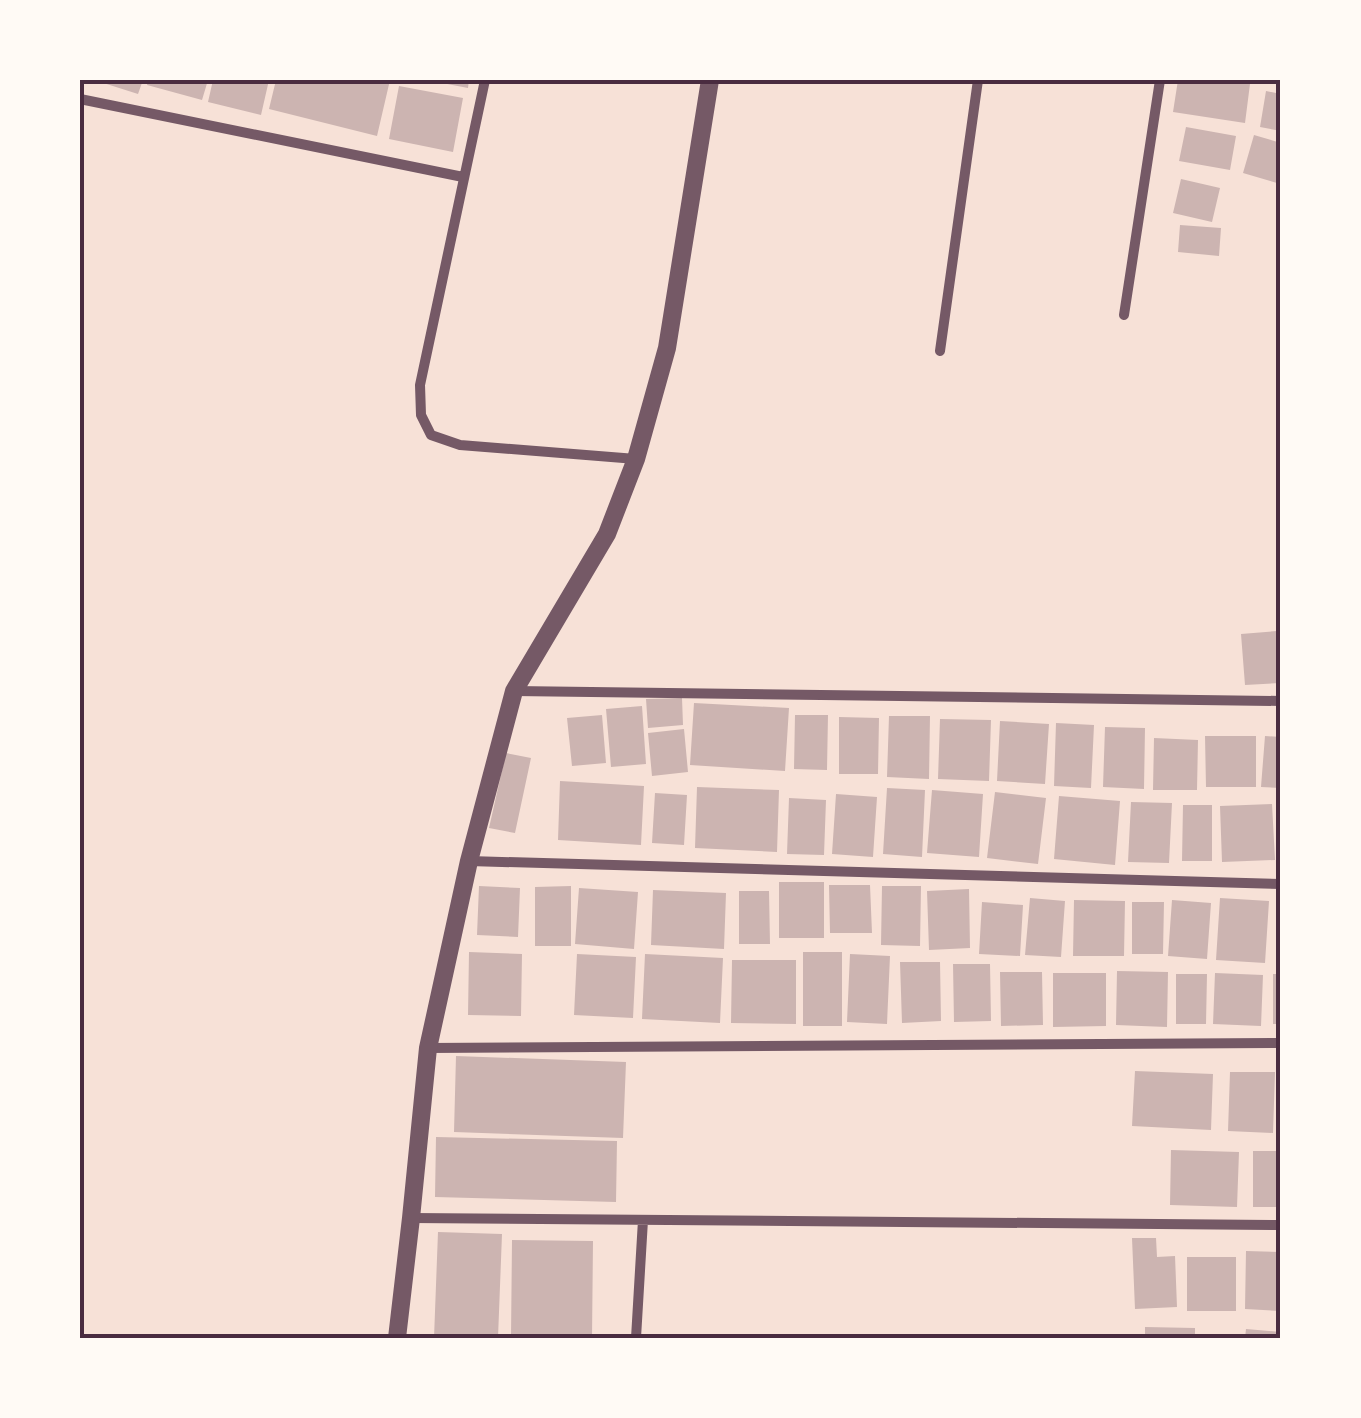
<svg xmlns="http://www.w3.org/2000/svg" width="1361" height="1418" font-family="'PT Sans Narrow',sans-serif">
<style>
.building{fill:#ccb4b1}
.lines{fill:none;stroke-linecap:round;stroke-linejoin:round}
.minor{stroke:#755966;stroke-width:10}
.tertiary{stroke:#755966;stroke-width:18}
.neatline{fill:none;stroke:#4a2c40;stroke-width:4}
</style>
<rect width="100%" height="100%" fill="#f7e1d7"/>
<path class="building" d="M94,80H143L138,94Z
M148,80H208L202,100L147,85Z
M213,80H269L261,115L208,102Z
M276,80H390L377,136L269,109Z
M437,80H469L468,88L437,82Z
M1178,80H1223L1250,84L1245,123L1173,112Z
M399,86L463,98L453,152L389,139Z
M1266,91L1281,94V131L1260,127Z
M1186,127L1236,136L1230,170L1179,161Z
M1254,135L1281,143V167L1277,183L1243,173Z
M1181,179L1220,188L1212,222L1173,213Z
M1180,225L1221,228L1219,256L1178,252Z
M1277,631L1281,683L1245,685L1241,634Z
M682,698L683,725L648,728L646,699Z
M694,703L789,708L785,771L690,765Z
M642,706L646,764L611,767L606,709Z
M602,715L606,763L572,766L567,718Z
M795,715H828L827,770L794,769Z
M889,716H930L929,779L887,777Z
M839,717L879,718L878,774H839Z
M940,719L991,720L989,781L938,779Z
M1000,721L1049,724L1045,784L997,781Z
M1056,723L1094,725L1091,788L1054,786Z
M1105,727L1145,728L1144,789L1103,787Z
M684,729L688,772L652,776L648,733Z
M1205,736H1256V787H1206Z
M1265,736L1281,737V788L1261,787Z
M1154,738L1198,740L1197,790H1153Z
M506,753L531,758L515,833L489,828Z
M560,781L644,786L641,845L558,840Z
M697,787L779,790L777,852L695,848Z
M887,788L925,790L922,857L883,854Z
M932,790L983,794L979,857L927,853Z
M995,792L1046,798L1038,864L987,858Z
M655,793L687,795L684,845L652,843Z
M836,794L877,797L873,857L832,854Z
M1059,796L1120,801L1115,865L1054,859Z
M789,798L826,800L824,855L787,854Z
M1131,802L1172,803L1169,863L1128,862Z
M1272,804L1275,860L1222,862L1220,806Z
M1183,805H1212V861H1182Z
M779,882H824V938H779Z
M829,885H870L872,933H830Z
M479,886L520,888L518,937L477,935Z
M571,886V946H535V887Z
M882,886H921L920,946L881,945Z
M579,888L638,892L634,949L575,944Z
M969,889L970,948L929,950L927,891Z
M653,890L726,893L724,949L651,945Z
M739,891H769L770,944H739Z
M1030,898L1065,901L1061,957L1025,955Z
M1220,898L1269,901L1265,963L1216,960Z
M1074,900L1125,901L1124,956H1073Z
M1172,900L1211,903L1207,959L1168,956Z
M982,902L1023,905L1020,956L979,954Z
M1132,902H1164L1163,954H1132Z
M469,952L522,954L521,1016L468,1015Z
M803,952H842V1026H803Z
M577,954L636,957L633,1018L574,1015Z
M645,954L723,958L720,1023L642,1019Z
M850,954L890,956L887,1024L847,1022Z
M732,960H796V1024L731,1023Z
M900,962H940L941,1021L902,1023Z
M953,964H990L991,1021L954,1022Z
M1117,971L1168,972L1167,1027L1116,1025Z
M1000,972H1042L1043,1025L1001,1026Z
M1053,973H1106V1026L1053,1027Z
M1215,973L1263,975L1261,1026L1213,1024Z
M1176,974H1207L1206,1024H1176Z
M1273,974H1281V1024H1273Z
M456,1056L626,1062L623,1138L454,1132Z
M1135,1071L1213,1074L1211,1130L1132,1126Z
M1230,1072H1275L1273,1133L1228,1131Z
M436,1137L617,1141L616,1202L435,1197Z
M1171,1150L1239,1152L1237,1207L1170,1205Z
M1253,1151H1281V1207H1253Z
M438,1232L502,1234L498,1338H434Z
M1132,1238H1156L1157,1257L1175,1256L1177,1307L1135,1309Z
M512,1240L593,1241L592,1338H511Z
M1246,1251L1281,1252V1311L1245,1309Z
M1187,1257H1236V1311H1187Z
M1145,1327L1195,1328V1338H1145Z
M1246,1329L1281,1332V1338H1245Z"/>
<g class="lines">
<path class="minor" d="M485,80L420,385L421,415L431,435L460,445L636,459
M80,99L463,177
M1124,315L1160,80
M940,351L978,80
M514,691L1281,701
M469,861L1281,884
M428,1048L1281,1043
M411,1218L1281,1225
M636,1338L643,1220"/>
<path class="tertiary" d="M397,1338L411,1218L428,1048L469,861L514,691L607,534L636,459L667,348L710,80"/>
</g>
<rect width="1361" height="1418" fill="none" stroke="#fffaf5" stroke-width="165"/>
<rect x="82" y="82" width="1196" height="1254" class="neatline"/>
</svg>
